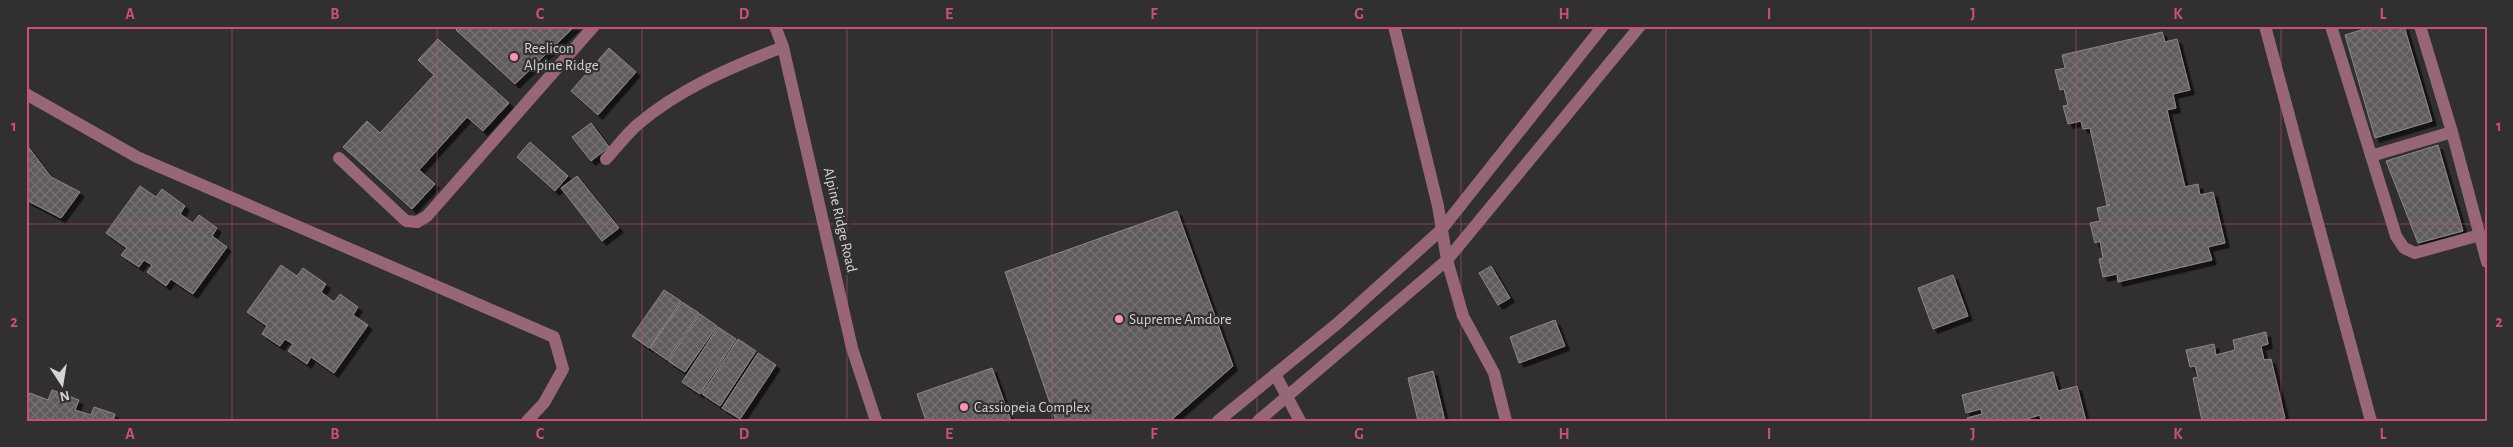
<svg xmlns="http://www.w3.org/2000/svg" width="2513" height="447" font-family="'Alegreya Sans',sans-serif">
<style>
.building{fill:url(#building-cross-hatch);stroke:#8b8788;filter:url(#shadow)}
.lines{fill:none;stroke-linecap:round;stroke-linejoin:round}
.minor{stroke:#976678;stroke-width:12}
.grid{fill:none;stroke:#c8507f;stroke-width:1;stroke-opacity:0.55}
.poi-dot{fill:#fe8ebb;stroke:#322f30;stroke-width:2}
.labels{text-anchor:middle;dominant-baseline:central;stroke-width:4.5;stroke-linejoin:round;paint-order:stroke}
.poi-label{font-size:15px;fill:#d6d4d4;stroke:#322f30;text-anchor:start}
.street-label{font-size:15px;fill:#d6d4d4;stroke:#322f30}
.neatline{fill:none;stroke:#c8507f;stroke-width:2}
.grid-label{font-size:16px;text-anchor:middle;font-weight:bold;fill:#c8507f}
</style>
<defs>
<pattern id="building-cross-hatch" width="8" height="8" patternUnits="userSpaceOnUse" patternTransform="scale(1.25)"><rect width="8" height="8" fill="#605c5d"/><path d="M0 0l8 8M0 8l8-8" fill="none" stroke="#767273"/></pattern>
<filter id="shadow"><feDropShadow dx="4.5" dy="4.5" stdDeviation="0" flood-color="#0009"/></filter>
</defs>
<rect width="100%" height="100%" fill="#322f30"/>
<path class="building" d="M460,26H575L515,84L456,30Z
M2374,26H2404L2432,121L2375,138L2345,35Z
M2162,32L2165,42L2177,39L2190,90L2173,94L2176,108L2167,110L2185,187L2198,184L2200,195L2213,192L2225,243L2208,247L2212,260L2118,282L2117,274L2103,277L2099,259L2103,258L2100,241L2095,243L2090,223L2100,221L2097,208L2110,205H2107L2090,128L2083,129L2081,121L2068,124L2063,106L2068,105L2064,89L2060,90L2055,70L2065,68L2062,55Z
M438,39L509,103L483,131L467,117L419,170L435,184L412,209L343,147L367,121L380,133L434,75L418,60Z
M609,48L636,72L598,115L571,91Z
M591,123L609,147L591,161L572,137Z
M530,142L568,176L555,191L517,157Z
M26,144L51,177L80,192L61,218L26,200Z
M2438,145L2463,231L2418,243L2386,161Z
M577,176L619,228L602,241L561,188Z
M140,186L156,197L162,189L185,206L180,214L193,223L199,215L217,228L212,236L227,247L193,294L171,279L166,286L147,272L152,265L144,260L139,267L121,255L127,248L106,233Z
M1177,211L1233,366L1170,421H1056L1005,272Z
M281,265L297,276L303,268L326,284L321,292L334,302L340,294L358,307L353,315L368,325L334,373L311,357L307,364L288,351L293,344L285,339L280,346L262,334L267,326L247,312Z
M1491,266L1510,298L1498,305L1479,273Z
M1953,275L1968,316L1933,329L1918,288Z
M664,290L681,301L649,348L632,336Z
M682,302L699,313L667,360L650,348Z
M700,314L717,326L685,372L668,361Z
M1555,320L1565,346L1519,363L1510,337Z
M718,327L736,339L700,394L682,382Z
M2266,332L2268,344L2261,346L2264,360L2271,359L2285,418L2278,421H2202L2193,378L2198,377L2195,366L2190,367L2186,350L2214,344L2216,355L2235,350L2233,340Z
M738,339L756,351L720,406L702,394Z
M758,353L776,365L740,419L722,408Z
M992,368L1011,421H926L917,394Z
M1433,371L1445,421H1418L1408,378Z
M2053,372L2058,391L2077,386L2086,421H2041L2040,415L2020,421H1968L1967,418L1982,414L1981,409L1966,413L1962,395Z
M52,390L79,400L75,410L91,415L94,407L115,414L113,421H26V402L30,393L48,400Z"/>
<g class="lines">
<path class="minor" d="M775,26L783,47L852,348L876,421
M1394,26L1438,206L1447,260L1463,316L1494,373L1506,421
M2265,26L2371,421
M2331,26L2396,236L2404,248L2415,253L2480,235
M2420,26L2452,132L2487,262
M26,94L137,157L554,337L563,369L544,403L527,421
M2371,156L2452,132
M339,158L406,221L417,222L427,216L594,26
M606,159C616,148 626,135 637,125C679,89 731,67 783,47
M1275,374L1300,421
M1218,421L1338,323L1441,230L1603,26
M1258,421L1447,260L1640,26"/>
</g>
<path class="grid" d="M232,26V421M437,26V421M642,26V421M847,26V421M1052,26V421M1257,26V421M1461,26V421M1666,26V421M1871,26V421M2076,26V421M2281,26V421M26,224H2487"/>
<g class="poi-dot">
<circle cx="514" cy="57" r="5"/>
<circle cx="1119" cy="319" r="5"/>
<circle cx="964" cy="407" r="5"/>
</g>
<g class="labels">
<g class="poi-label">
<text x="524" y="48">Reelicon<tspan x="524" dy="17">Alpine Ridge</tspan></text>
<text x="1129" y="319">Supreme Amdore</text>
<text x="974" y="407">Cassiopeia Complex</text>
</g>
<g class="street-label">
<text transform="translate(840 220) rotate(77)">Alpine Ridge Road</text>
</g>
</g>
<rect width="2513" height="447" fill="none" stroke="#322f30" stroke-width="55"/>
<g transform="translate(62 384) rotate(168)" stroke="#322f30" stroke-width="4" paint-order="stroke">
<path d="M0-4L9 19L0 12L-9 19Z" fill="#d6d4d4"/>
<text y="-8" font-size="14" font-weight="bold" text-anchor="middle" fill="#d6d4d4">N</text>
</g>
<rect x="28" y="28" width="2458" height="392" class="neatline"/>
<g class="grid-label">
<text x="130" y="19">A</text>
<text x="335" y="19">B</text>
<text x="540" y="19">C</text>
<text x="744" y="19">D</text>
<text x="949" y="19">E</text>
<text x="1154" y="19">F</text>
<text x="1359" y="19">G</text>
<text x="1564" y="19">H</text>
<text x="1769" y="19">I</text>
<text x="1973" y="19">J</text>
<text x="2178" y="19">K</text>
<text x="2383" y="19">L</text>
<text x="14" y="131">1</text>
<text x="2499" y="131">1</text>
<text x="14" y="327">2</text>
<text x="2499" y="327">2</text>
<text x="130" y="439">A</text>
<text x="335" y="439">B</text>
<text x="540" y="439">C</text>
<text x="744" y="439">D</text>
<text x="949" y="439">E</text>
<text x="1154" y="439">F</text>
<text x="1359" y="439">G</text>
<text x="1564" y="439">H</text>
<text x="1769" y="439">I</text>
<text x="1973" y="439">J</text>
<text x="2178" y="439">K</text>
<text x="2383" y="439">L</text>
</g>
</svg>
